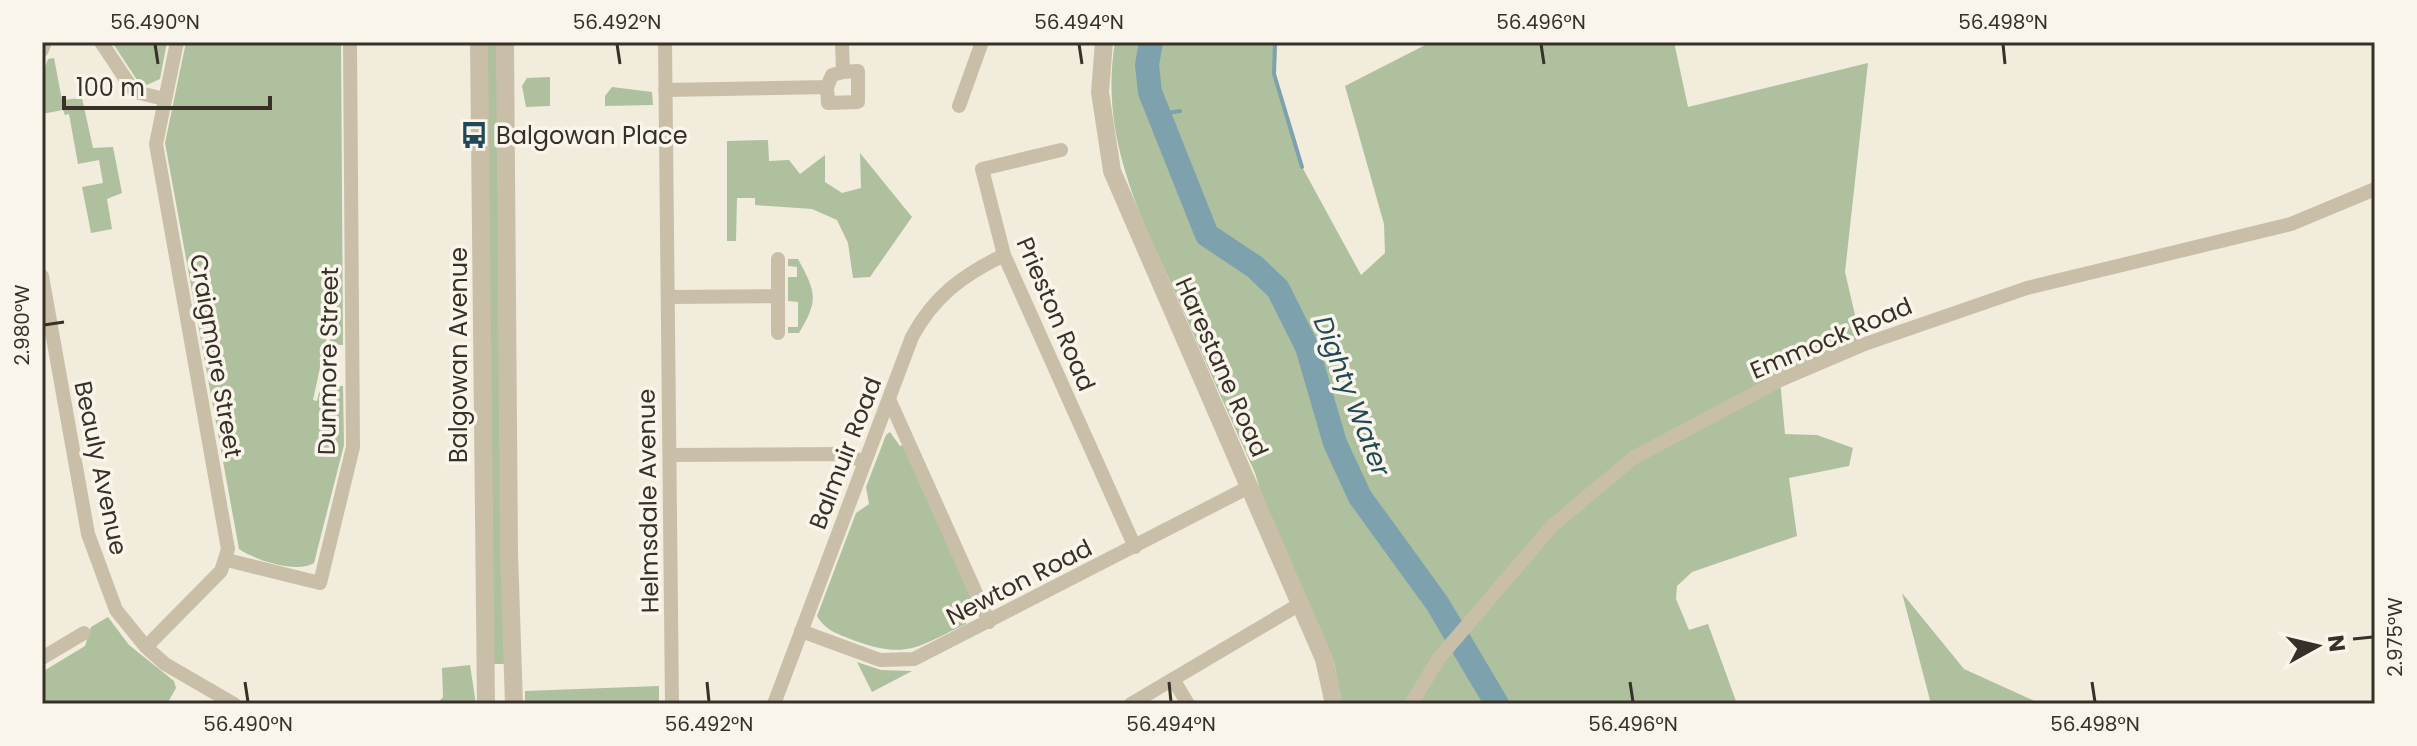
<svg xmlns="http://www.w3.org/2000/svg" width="2417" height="746" font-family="Poppins,sans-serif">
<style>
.green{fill:#aec09e}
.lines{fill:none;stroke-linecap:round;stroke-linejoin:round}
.stream{stroke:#7da2ae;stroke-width:4}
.river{stroke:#7da2ae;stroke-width:24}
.minor{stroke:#c9bfa9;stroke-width:14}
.tertiary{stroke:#c9bfa9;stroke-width:18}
.ticks{fill:none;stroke:#373029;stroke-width:3}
.labels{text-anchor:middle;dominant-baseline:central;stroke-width:7;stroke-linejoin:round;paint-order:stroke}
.poi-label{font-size:24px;fill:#373029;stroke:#f9f5ea;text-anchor:start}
.street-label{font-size:24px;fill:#373029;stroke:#f9f5ea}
.water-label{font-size:26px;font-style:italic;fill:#204857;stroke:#f9f5ea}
.neatline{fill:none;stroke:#373029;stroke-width:3}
.ticks-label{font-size:20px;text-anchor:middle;fill:#373029}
</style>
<rect width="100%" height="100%" fill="#f2ecdd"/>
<path class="green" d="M112,42H167L160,79L147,85L139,83Z
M186,42H341L343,345H329L333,328L329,326L313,400L317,401L321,385L343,386L344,445L314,563C297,574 255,560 239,549L165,143Z
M482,42H501L504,664H492Z
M1115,42H1277L1275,83L1301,165L1361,275L1385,253L1384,224L1345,86L1431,42H1674L1688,107L1868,63L1845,272L1862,345L1780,380L1785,434L1817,435L1853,448L1849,466L1789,478L1797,536L1692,572L1677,586L1676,599L1689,630L1708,624L1737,704H1342L1334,662L1265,507L1255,473C1229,415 1203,357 1178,299C1140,215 1099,137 1115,42Z
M54,58L62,100L82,98L93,148L113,147L122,193L107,199L112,229L91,233L82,187L103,183L99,160L78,164L69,114L65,115L63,110L42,114V75L48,59Z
M550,77V106L526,107L522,86L527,78Z
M612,87L652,92L653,105L605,106V96Z
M768,140L769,161L789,160L800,174L825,155V182L842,193L861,188L860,153L912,217L870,277L853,278L848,243L837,220L812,209L755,205V198H737L736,241H727V141Z
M788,259H798C816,292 819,300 799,333H788V327H798V302L788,301V277H797V267L788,266Z
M890,432L900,446L905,444L975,602L967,611L966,624C917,647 907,660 853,640C836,633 826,631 817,616L856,513L869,504L866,487L886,435Z
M1902,593L1964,669L2041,704H1931Z
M108,617L129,645L174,681L176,688L167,704H42V672L85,646L91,627Z
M857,662L881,670L912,671L872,692Z
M470,665L476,704H437L443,697L442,668Z
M659,686V704H525V691Z"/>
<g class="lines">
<path class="stream" d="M1275,42L1274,74L1302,167
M1160,114L1180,111"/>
<path class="river" d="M1151,42L1147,65L1150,92L1207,235L1255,267L1278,289L1307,347L1335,443L1360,497L1437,603L1497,704"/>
<path class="minor" d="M101,42L131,87L136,92L164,99
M665,42L672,704
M42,50L45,42
M827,87L828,103L858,102V71L843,72
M665,90L827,87L832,75L843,72L842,42
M959,106L982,42
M1061,150L982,169L1004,255L1135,547
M778,259V333
M42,276L88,534L116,610L146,647L165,664L234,704
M668,297L778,296
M889,399L989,622
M670,455L843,454L865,462
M227,560L320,583L353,447L350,42
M801,631L880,660L914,659L1249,487
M146,647L221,571L228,549L156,144L177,42
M42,658L84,633
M1173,679L1188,704
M774,704L912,337C934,296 963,275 1004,255
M1131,704L1300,604
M1411,704L1439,658L1552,526L1633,458L1780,380L1862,345L2027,288L2291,224L2375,189"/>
<path class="tertiary" d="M479,42L486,704
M505,42L509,553L514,704
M1104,42L1100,92L1112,171L1324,659L1334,704"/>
</g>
<path class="ticks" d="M155,44L158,64M617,44L620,64M1079,44L1082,64M1541,44L1544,64M2003,44L2005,64M44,325L64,322M2353,639L2373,637M245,682L248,702M707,682L709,702M1169,682L1171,702M1630,682L1633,702M2092,682L2095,702"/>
<defs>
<g id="bus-bare" transform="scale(2.16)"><path d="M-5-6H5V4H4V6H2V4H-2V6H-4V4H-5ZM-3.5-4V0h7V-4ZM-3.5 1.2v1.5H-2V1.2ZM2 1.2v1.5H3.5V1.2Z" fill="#204857" stroke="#f9f5ea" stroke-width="2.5" paint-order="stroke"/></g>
</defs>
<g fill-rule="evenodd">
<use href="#bus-bare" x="474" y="135"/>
</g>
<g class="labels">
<g class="poi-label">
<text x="496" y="135">Balgowan Place</text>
</g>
<g class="street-label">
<text transform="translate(1056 314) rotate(67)">Prieston Road</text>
<text transform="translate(1831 338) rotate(-23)">Emmock Road</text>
<text transform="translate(458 355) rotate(-90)">Balgowan Avenue</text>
<text transform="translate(216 356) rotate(80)">Craigmore Street</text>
<text transform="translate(328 361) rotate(-89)">Dunmore Street</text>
<text transform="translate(1222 367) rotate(66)">Harestane Road</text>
<text transform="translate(845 453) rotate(-69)">Balmuir Road</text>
<text transform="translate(101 468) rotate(78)">Beauly Avenue</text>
<text transform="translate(648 501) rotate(-91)">Helmsdale Avenue</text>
<text transform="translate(1019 582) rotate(-27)">Newton Road</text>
</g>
<g class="water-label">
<text transform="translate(1352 396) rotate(69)">Dighty Water</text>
</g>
</g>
<rect width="2417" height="746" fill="none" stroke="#f9f5ea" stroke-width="88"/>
<g transform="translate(2317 646) rotate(82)" stroke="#f9f5ea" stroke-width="6" paint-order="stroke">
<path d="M0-6L14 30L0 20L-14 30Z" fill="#373029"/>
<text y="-12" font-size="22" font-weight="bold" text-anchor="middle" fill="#373029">N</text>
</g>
<path d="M64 96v12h206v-12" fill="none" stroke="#373029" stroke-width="4"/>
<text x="76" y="96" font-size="24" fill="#373029" stroke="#f9f5ea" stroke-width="6" paint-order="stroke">100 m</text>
<rect x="44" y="44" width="2329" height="658" class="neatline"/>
<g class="ticks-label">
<text x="155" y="29">56.490°N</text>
<text x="617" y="29">56.492°N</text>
<text x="1079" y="29">56.494°N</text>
<text x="1541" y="29">56.496°N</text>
<text x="2003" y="29">56.498°N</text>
<text transform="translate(22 325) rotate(-90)" y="7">2.980°W</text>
<text transform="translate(2395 637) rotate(-90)" y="7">2.975°W</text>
<text x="248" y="731">56.490°N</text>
<text x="709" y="731">56.492°N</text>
<text x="1171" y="731">56.494°N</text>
<text x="1633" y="731">56.496°N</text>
<text x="2095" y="731">56.498°N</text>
</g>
</svg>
